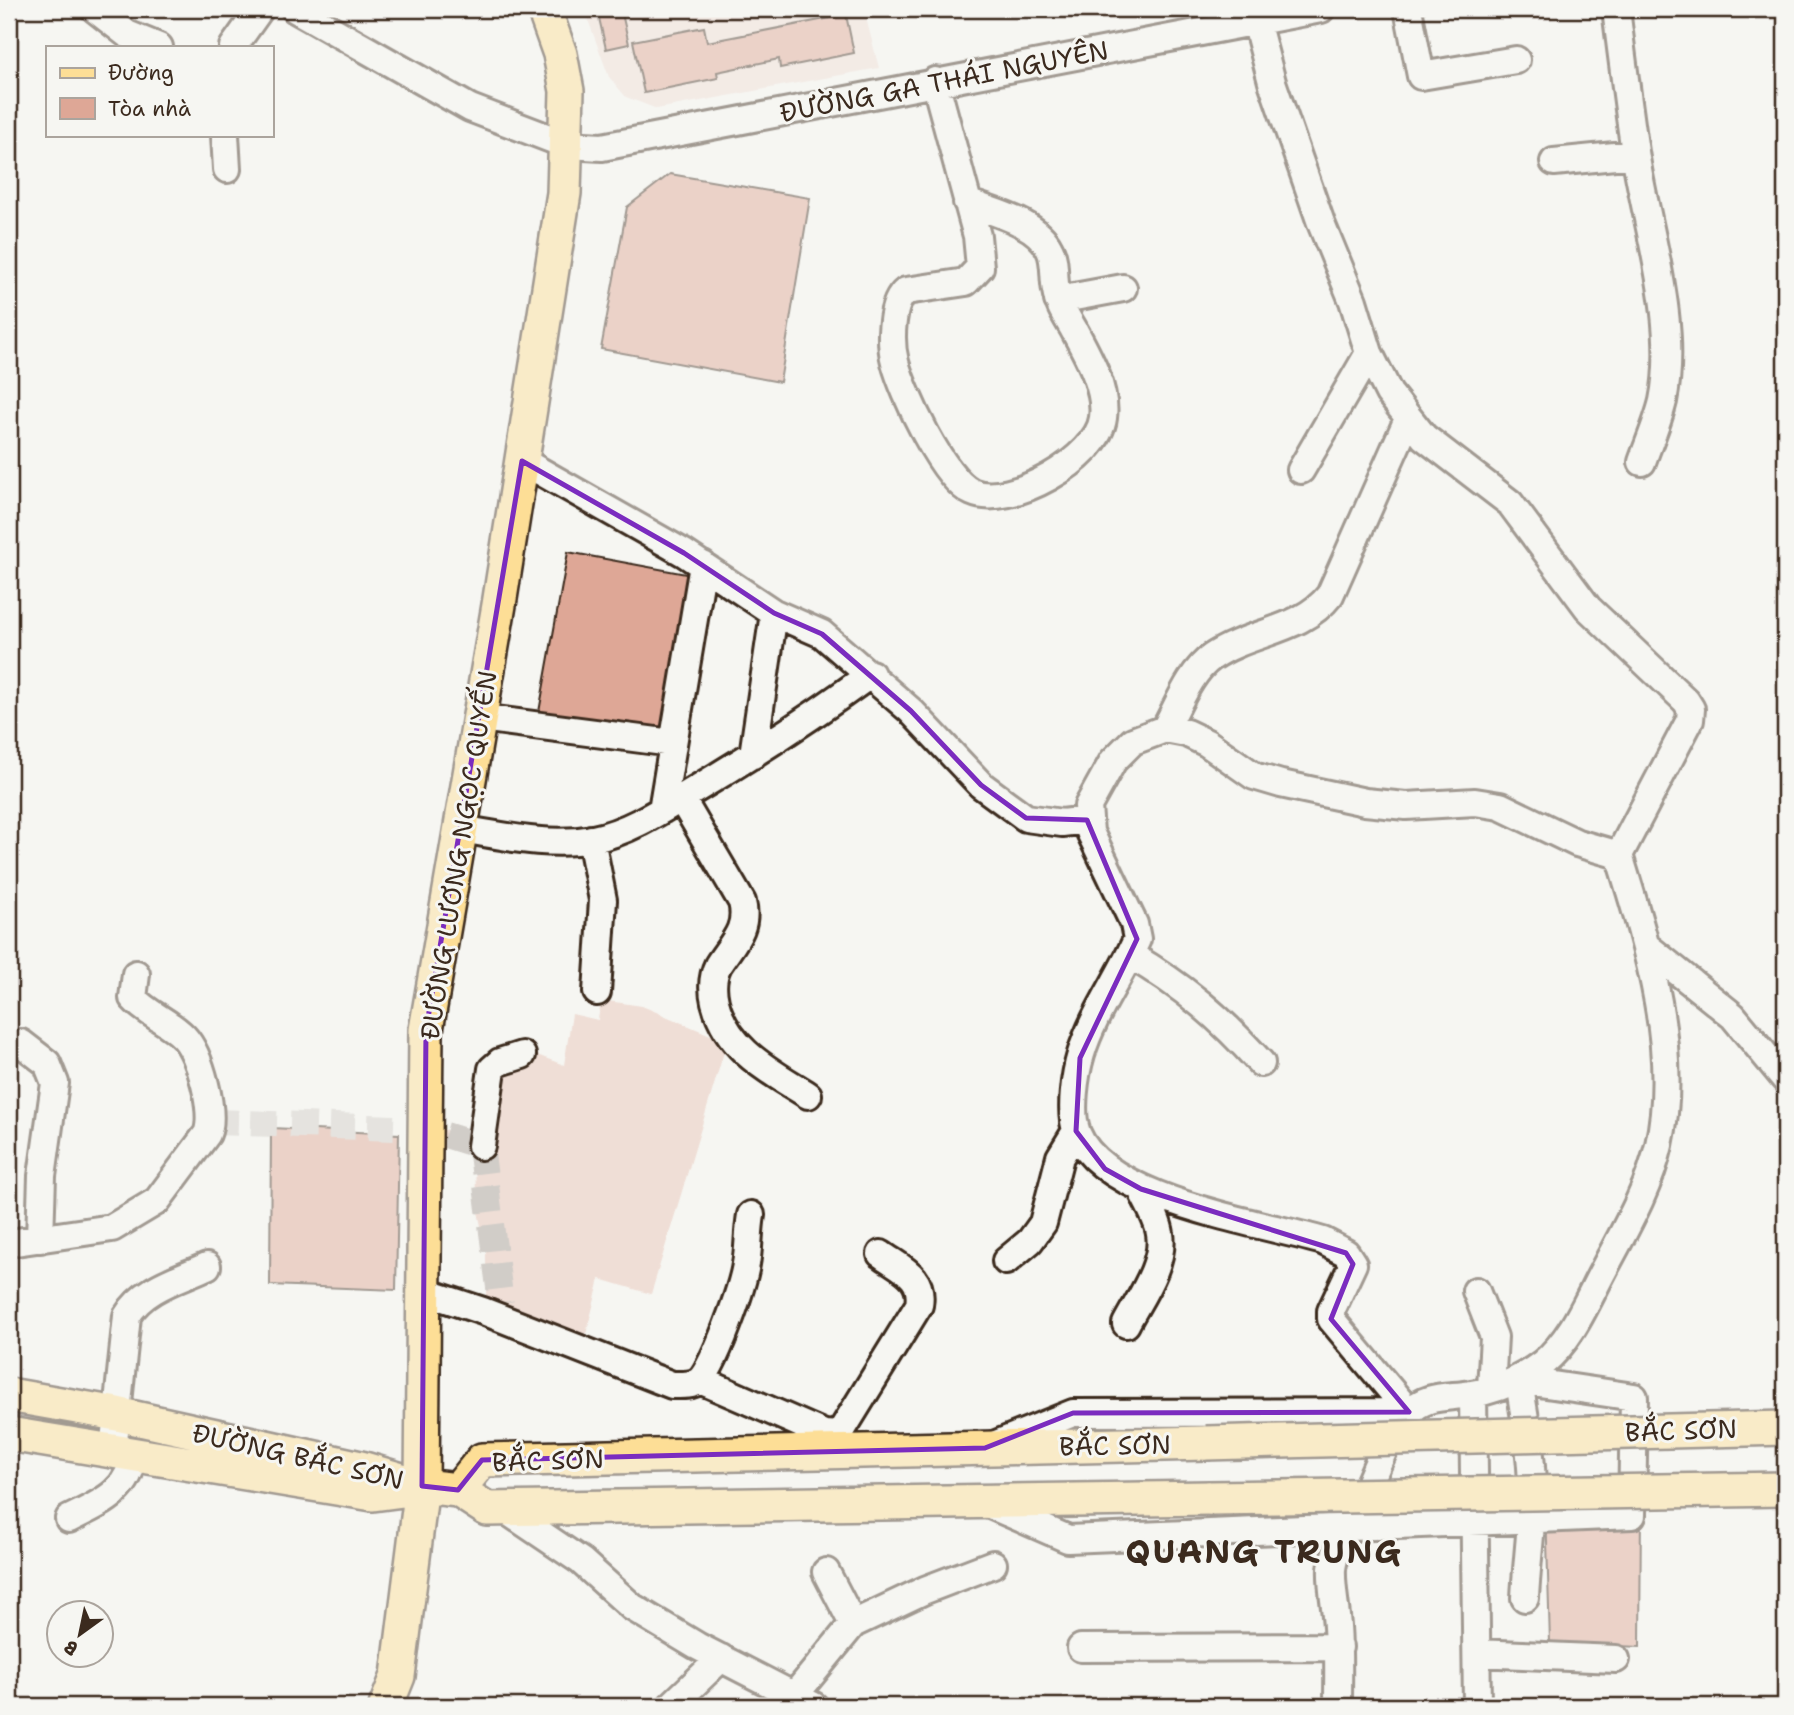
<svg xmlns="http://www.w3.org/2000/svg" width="1794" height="1715" font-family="'Shantell Sans',sans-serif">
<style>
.built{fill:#efded6}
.building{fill:#dea796;stroke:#3b2a1e;stroke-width:2}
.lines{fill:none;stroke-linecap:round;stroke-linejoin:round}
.minor-tunnel{stroke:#d1cdc8;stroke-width:26;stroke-dasharray:26 13;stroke-linecap:butt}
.minor-casing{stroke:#3b2a1e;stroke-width:32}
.major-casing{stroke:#3b2a1e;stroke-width:38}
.minor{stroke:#f6f6f2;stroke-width:26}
.major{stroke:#fdde96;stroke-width:33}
.major-bridge-casing{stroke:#3b2a1e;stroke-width:38;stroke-linecap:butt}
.major-bridge{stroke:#fdde96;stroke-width:33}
.marked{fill:none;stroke:#7b2cbf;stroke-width:5;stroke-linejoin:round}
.labels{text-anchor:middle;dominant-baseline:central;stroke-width:6;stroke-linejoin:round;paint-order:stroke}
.street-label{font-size:26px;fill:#3b2a1e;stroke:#f6f6f2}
.district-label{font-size:33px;font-weight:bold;letter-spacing:2px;fill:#3b2a1e;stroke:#f6f6f2}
</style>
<rect width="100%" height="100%" fill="#f6f6f2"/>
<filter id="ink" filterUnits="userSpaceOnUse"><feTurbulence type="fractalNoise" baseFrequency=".0143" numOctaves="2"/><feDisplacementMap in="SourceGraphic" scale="14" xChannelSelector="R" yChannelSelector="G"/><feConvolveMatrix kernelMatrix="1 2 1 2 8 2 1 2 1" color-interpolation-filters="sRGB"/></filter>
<g filter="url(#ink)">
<path class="built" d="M584,9H870L864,10L879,68L657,109L626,97L609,77Z
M601,1000L642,1006L727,1042L651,1294L600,1279L584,1342L486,1303V1250L476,1202L475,1152L439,1145L440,1129L476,1136L492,1049L508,1048L526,1051L564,1065L572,1014L598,1020Z"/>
<path class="building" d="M597,9H621L629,44L606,49Z
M846,15L854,53L780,68L779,59L717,72L718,78L644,93L633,41L704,27L707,42Z
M670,174L810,198L780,382L601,349L627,207Z
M568,552L697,576L667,736L539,712Z
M271,1128L399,1134L396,1290L270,1285Z
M1546,1507H1641L1640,1647L1550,1643Z"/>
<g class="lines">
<path class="minor-tunnel" d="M212,1122L426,1129L481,1146L501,1303"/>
<g class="minor-casing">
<path id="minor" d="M95,9L127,34L159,47
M295,9L470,108L567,145L602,147L1321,9
M1256,9V21L1272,82L1321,223L1353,301L1369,353L1389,393L1424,437L1510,503L1588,608L1686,701L1691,709L1690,720L1619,855C1647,946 1680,1050 1659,1145C1649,1189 1624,1231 1603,1271C1586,1303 1572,1339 1543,1363C1522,1379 1498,1390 1471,1394C1447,1398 1426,1394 1408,1413C1383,1441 1375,1474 1359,1506C1349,1527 1335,1546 1332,1569C1331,1587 1336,1609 1337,1627C1339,1653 1338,1680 1338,1706
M1408,9L1421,76L1516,60
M1616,9C1622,56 1628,105 1635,152C1647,230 1679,321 1663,401C1658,422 1649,442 1642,462
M233,47L260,9
M935,81L977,236L980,267L966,282L906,291C890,303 890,343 895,362C903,393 943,479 972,492C1009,509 1098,459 1103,418C1107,388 1087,354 1073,328C1066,316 1058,304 1056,290C1053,277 1056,260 1049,248C1035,221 994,213 967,202
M225,135L227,169
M1554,162L1635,154
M1058,300L1123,288
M522,461L684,553L774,613L822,634L911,711L981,785L1026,818L1062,823L1087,820
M1301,470L1369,353
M480,718L672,743
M1165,729C1178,706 1190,672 1212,657C1250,631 1301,632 1330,595L1408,419
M753,755L774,613
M681,798L742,902C749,929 732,943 718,965C712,977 712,989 715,1002C727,1050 770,1071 808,1095
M662,810L703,565
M461,829C504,836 548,847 593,839C629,832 662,810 693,791C755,754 812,717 871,674
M591,839L603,900L597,992
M1646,946L1733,1016L1785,1079
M1130,955C1183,986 1220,1017 1261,1063
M21,1043L47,1063L55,1083L42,1176L40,1239
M481,1146L492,1069L500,1062L522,1055
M9,1243L112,1228L157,1201L207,1134C216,1113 200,1054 184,1037C169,1021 147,1014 133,998L136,974
M1006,1261L1030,1241L1043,1223L1060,1157L1076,1131
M1476,1291L1494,1337L1491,1388
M425,1292L483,1311L672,1385C681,1385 691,1386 699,1381C714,1369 743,1285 746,1264C749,1248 748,1232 751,1215
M1126,1324C1139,1299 1165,1264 1160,1234C1158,1219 1147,1202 1141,1189
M700,1380L824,1434L839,1435L919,1305C924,1276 902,1269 881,1254
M1473,1394L1477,1706
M1409,1412L1331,1319V1311L1353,1264L1346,1253L1323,1241C1258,1222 1104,1200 1077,1133C1069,1113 1075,1074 1081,1054C1093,1014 1120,978 1137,939L1134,924L1090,832L1088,806L1113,761L1133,741L1165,729L1186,733L1207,743L1254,776L1281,784L1365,802L1406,806L1475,802L1500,806L1577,843L1619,855
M996,1444L1073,1413L1409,1412
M113,1451L127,1316C143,1288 179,1279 207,1266
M988,1504L1068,1539L1632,1515L1634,1397L1519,1380C1523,1409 1529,1438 1531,1467C1535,1510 1527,1555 1525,1598
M504,1509L581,1561L632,1607L697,1646L814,1706
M69,1519C99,1504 131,1492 133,1454
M826,1572L853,1624
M1081,1648L1339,1647
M1477,1653L1616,1659
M794,1696L853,1624L925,1590L993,1564
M671,1706L721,1658"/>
</g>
<g class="major-casing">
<path id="major" d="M9,1395L117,1414L361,1468L422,1486L458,1490L487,1509L1210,1498
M9,1434L373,1494L403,1490
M458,1490L482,1460L1206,1443
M386,1706L398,1676L422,1486L426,1030L499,605L564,193L567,91L560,54L544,9"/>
</g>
<use href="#minor" class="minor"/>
<use href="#major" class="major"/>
<g class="major-bridge-casing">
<path id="major-bridge" d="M1206,1443L1785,1428
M1210,1498L1785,1489"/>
</g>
<use href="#major-bridge" class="major-bridge"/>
</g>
</g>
<path d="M0 0H1794V1715H0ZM522,461L684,553L774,613L822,634L911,711L981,785L1026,818L1087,820L1137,939L1080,1058L1076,1131L1105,1169L1141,1189L1346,1253L1353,1264L1331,1319L1409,1412L1073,1413L985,1448L482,1460L458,1490L422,1486L426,1030Z" fill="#f6f6f2" fill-opacity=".55" fill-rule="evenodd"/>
<path class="marked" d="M522,461L684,553L774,613L822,634L911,711L981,785L1026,818L1087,820L1137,939L1080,1058L1076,1131L1105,1169L1141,1189L1346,1253L1353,1264L1331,1319L1409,1412L1073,1413L985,1448L482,1460L458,1490L422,1486L426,1030Z"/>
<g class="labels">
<g class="street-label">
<text transform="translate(944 81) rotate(-11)">ĐƯỜNG GA THÁI NGUYÊN</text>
<text transform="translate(458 855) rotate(-81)">ĐƯỜNG LƯƠNG NGỌC QUYẾN</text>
<text transform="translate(1681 1430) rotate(-2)">BẮC SƠN</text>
<text transform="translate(1115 1445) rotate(-1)">BẮC SƠN</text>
<text transform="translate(298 1456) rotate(13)">ĐƯỜNG BẮC SƠN</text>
<text transform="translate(548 1460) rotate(-2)">BẮC SƠN</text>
</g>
<g class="district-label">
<text x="1264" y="1551">QUANG TRUNG</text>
</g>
</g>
<rect width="1794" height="1715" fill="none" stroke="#f6f6f2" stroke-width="35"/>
<rect x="18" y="18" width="1759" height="1680" fill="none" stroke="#3b2a1e" stroke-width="2.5" filter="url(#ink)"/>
<rect x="46" y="46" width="228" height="91" fill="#f6f6f2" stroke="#aba49d" stroke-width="2"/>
<rect x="60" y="68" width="35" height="10" fill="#fdde96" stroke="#aba49d" stroke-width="2"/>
<text x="108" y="80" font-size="21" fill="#3b2a1e">Đường</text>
<rect x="60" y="98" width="35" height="21" fill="#dea796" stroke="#aba49d" stroke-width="2"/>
<text x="108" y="116" font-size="21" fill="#3b2a1e">Tòa nhà</text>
<g transform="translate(80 1634) rotate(213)"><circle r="33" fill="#f6f6f2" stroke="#aba49d" stroke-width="2"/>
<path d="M0-5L12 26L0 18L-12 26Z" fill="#3b2a1e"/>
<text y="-10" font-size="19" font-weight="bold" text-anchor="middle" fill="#3b2a1e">B</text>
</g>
</svg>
